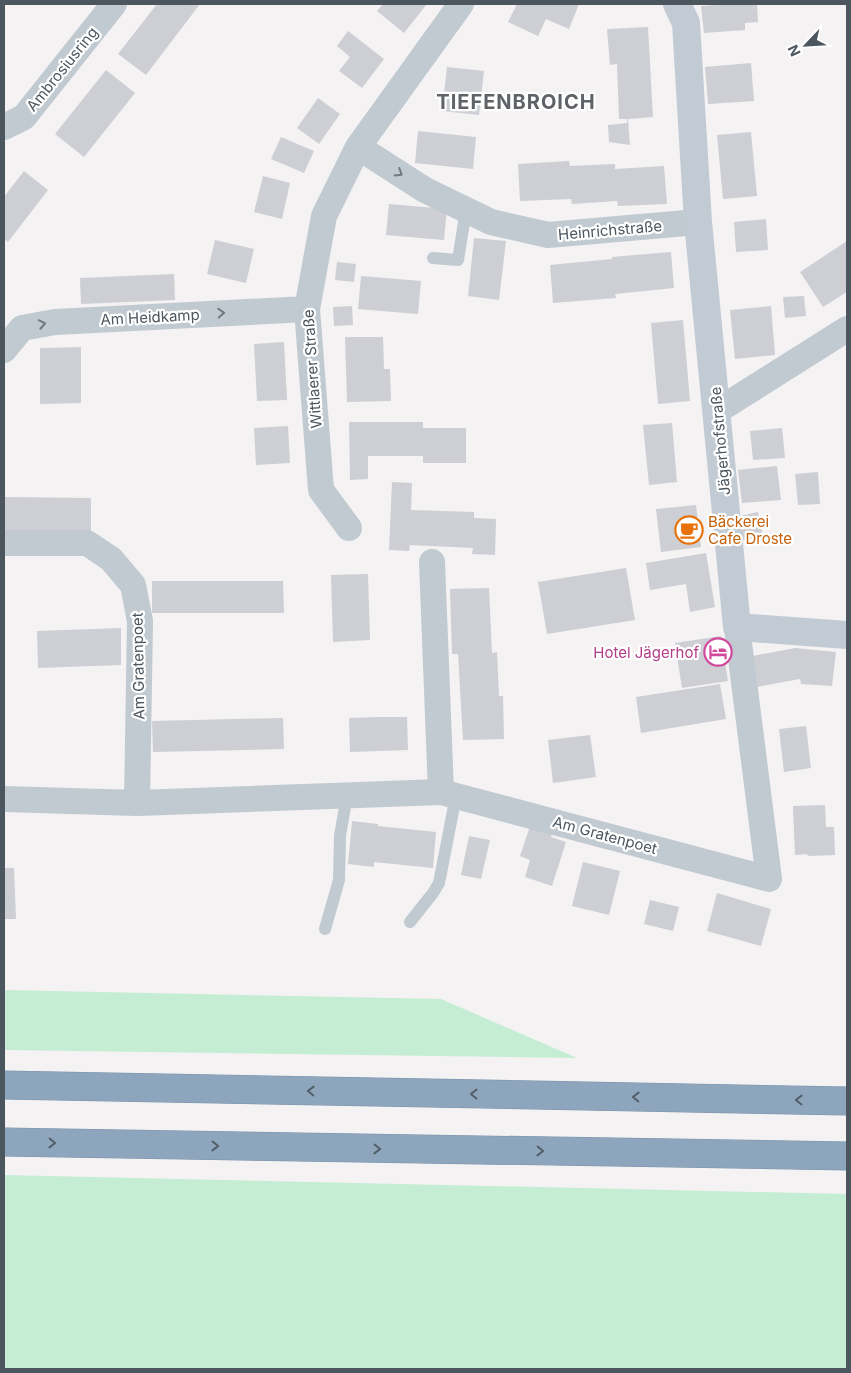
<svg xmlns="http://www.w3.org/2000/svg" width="851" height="1373" font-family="Inter,sans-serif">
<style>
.green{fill:#c5edd4}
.building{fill:#cdcfd4}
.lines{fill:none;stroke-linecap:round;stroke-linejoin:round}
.highway-casing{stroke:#7991a8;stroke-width:29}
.lane{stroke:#c1cad0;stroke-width:12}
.street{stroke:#c1cad0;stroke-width:26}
.secondary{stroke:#c2cbd4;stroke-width:28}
.highway{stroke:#8ea6bd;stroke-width:28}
.oneway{stroke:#6e7981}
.oneway2{stroke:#525e68}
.labels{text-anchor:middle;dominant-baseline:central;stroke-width:4.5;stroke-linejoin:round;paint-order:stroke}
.street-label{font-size:15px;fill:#4b565f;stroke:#fff}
.food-label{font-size:15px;fill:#c56008;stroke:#fff;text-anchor:start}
.hotel-label{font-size:15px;fill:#b23c85;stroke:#fff;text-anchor:end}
.district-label{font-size:20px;font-weight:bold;letter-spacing:1px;fill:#5f6367;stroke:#fff}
</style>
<rect width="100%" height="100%" fill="#f4f2f3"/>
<path class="green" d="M4,990L441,999L577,1058L4,1050Z
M4,1175L847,1194V1369H4Z"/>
<path class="building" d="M157,4H200L146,75L118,54Z
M383,4H427L404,33L377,11Z
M517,4H579L569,29L546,19L538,36L508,22Z
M730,4H757L758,22L745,23V30L704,33L701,6Z
M648,27L653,117L628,119L630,145L609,142L608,125L627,123V119H619L617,64L610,65L607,29Z
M348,31L384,59L362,88L339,71L350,57L337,46Z
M751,63L754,101L708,104L705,67Z
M447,67L484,71L479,115L442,111Z
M106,70L135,93L84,157L55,134Z
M318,98L340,114L319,144L297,128Z
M418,131L476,137L473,169L415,163Z
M751,132L757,196L723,199L717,135Z
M281,137L314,151L304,173L271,159Z
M569,161L570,166L615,164V169L664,166L667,204L618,206L617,201L572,204L571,199L520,201L518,164Z
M24,171L48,190L8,242L4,239V197Z
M263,176L290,183L282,219L254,212Z
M389,204L447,209L444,240L386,235Z
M766,219L768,250L736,252L734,222Z
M474,238L506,241L499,300L468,296Z
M215,240L254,249L246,283L207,274Z
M847,241V292L823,307L800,272Z
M671,252L674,288L615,294L616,298L553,303L550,265L612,259V257Z
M337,262L356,264L354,282L335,280Z
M174,274L175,300L81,304L80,278Z
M361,276L421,281L418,314L358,309Z
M804,296L806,316L785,318L783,297Z
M352,306L353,325L334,326L333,307Z
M771,306L775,355L735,359L730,310Z
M683,320L690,401L658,404L651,323Z
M345,337H383L384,369H390L391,401L347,402Z
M284,342L287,400L257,401L254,344Z
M81,347V403L40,404V348Z
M349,422H423V428H466V463H423V456H368V479L350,480Z
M672,423L677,482L649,485L643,425Z
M288,426L290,463L256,465L254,428Z
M782,428L785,458L753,460L750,431Z
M777,466L781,500L742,503L738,470Z
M818,472L820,504L798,505L795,474Z
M392,482L412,483L411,510L474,512V518L496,519L495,555L472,554L473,548L410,545L409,551L389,550Z
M4,497L91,498V533L4,532Z
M696,505L701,547L661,552L656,509Z
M758,512L763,536L736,542L730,518Z
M706,553L715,607L690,612L686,584L650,590L646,563Z
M626,568L635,620L547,634L538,582Z
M368,574L370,640L333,642L331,575Z
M152,581H283L284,613H152Z
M489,588L492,653L497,652L499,696H503L504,739L463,740L458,654H452L450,589Z
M121,628V665L38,668L37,631Z
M721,636L728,681L682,688L675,643Z
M795,648L836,652L832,686L801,684L800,679L757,687L752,656Z
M720,684L726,719L641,733L636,697Z
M378,717H407L408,750L350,752L349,718Z
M283,718L284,749L153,752L152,721Z
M806,726L811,768L784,772L779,729Z
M590,735L596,777L553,783L548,740Z
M825,805L826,827H834L835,855L808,856L807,854L795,855L793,806Z
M352,821L378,824V826L436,832L433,868L374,862V867L348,864Z
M530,826L552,833L551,837L566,842L552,886L525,877L530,860L520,856Z
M469,836L490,840L481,879L461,875Z
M583,862L620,871L609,915L572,906Z
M4,868H14L16,919H4Z
M717,893L771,909L761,946L707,931Z
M650,900L679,907L673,931L644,924Z"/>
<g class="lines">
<g class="highway-casing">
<path id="highway" d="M4,1085L847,1101
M4,1142L847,1156"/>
</g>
<path class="lane" d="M433,258L458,260L466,210
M410,922L433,893L439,883L456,796
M325,929L339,880L340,836L347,795"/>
<path class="street" d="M4,127L24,117L114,4
M358,147L425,190L491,222L548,235L698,222
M4,350L22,328L55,322L307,309
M717,411L847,329
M349,528L321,490L307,309L324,216L358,147L461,4
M4,543H87L111,559L133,585L140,621L137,803
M432,562L441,792
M4,799L137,803L441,792L769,879L737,627"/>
<path class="secondary" d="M677,4L686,23L698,222L737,627L847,635"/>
<use href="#highway" class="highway"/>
</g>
<defs><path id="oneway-chevron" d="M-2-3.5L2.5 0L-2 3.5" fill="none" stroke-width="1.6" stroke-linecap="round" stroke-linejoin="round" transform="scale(1.25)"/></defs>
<g class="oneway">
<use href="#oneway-chevron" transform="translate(399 173) rotate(32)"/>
<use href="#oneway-chevron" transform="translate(221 313) rotate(-3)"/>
<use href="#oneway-chevron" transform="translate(42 324) rotate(-11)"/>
</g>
<g class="oneway2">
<use href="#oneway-chevron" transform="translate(311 1091) rotate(-179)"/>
<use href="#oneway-chevron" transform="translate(474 1094) rotate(-179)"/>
<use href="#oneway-chevron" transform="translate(636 1097) rotate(-179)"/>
<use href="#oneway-chevron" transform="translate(799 1100) rotate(-179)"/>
<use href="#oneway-chevron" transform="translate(52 1143) rotate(1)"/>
<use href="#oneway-chevron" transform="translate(215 1146) rotate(1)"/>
<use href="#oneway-chevron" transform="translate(377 1149) rotate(1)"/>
<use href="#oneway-chevron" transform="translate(540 1151) rotate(1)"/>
</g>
<defs>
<g id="cafe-ring" transform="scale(1.4375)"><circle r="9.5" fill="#fff" stroke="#e8710a" stroke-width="1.5"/><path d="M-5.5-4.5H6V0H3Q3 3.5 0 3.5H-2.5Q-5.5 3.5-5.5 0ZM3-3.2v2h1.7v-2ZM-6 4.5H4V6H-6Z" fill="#e8710a"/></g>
<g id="hotel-ring" transform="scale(1.4375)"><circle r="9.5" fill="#fff" stroke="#d1479c" stroke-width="1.5"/><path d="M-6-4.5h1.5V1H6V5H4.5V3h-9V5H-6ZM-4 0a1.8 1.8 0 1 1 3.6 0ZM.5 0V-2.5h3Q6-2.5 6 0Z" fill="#d1479c"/></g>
</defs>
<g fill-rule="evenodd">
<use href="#cafe-ring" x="689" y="530"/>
<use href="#hotel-ring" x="718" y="652"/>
</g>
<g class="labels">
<g class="street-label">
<text transform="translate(62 69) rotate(-51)">Ambrosiusring</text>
<text transform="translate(610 230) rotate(-5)">Heinrichstraße</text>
<text transform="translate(150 317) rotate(-3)">Am Heidkamp</text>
<text transform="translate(312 369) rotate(-94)">Wittlaerer Straße</text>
<text transform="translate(720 441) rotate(-95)">Jägerhofstraße</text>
<text transform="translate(138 666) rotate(-91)">Am Gratenpoet</text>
<text transform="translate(605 835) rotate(15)">Am Gratenpoet</text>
</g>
<g class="food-label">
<text x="708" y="521">Bäckerei<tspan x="708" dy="17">Cafe Droste</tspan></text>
</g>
<g class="hotel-label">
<text x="699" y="652">Hotel Jägerhof</text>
</g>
<g class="district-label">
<text x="516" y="102">TIEFENBROICH</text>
</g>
</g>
<rect width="851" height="1373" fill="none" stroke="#4b565f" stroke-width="10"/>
<g transform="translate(806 45) rotate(245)" stroke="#ffffff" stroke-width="4" paint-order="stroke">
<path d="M0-4L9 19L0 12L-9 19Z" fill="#4b565f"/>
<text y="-8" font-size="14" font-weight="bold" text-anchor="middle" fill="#4b565f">N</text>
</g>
</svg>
